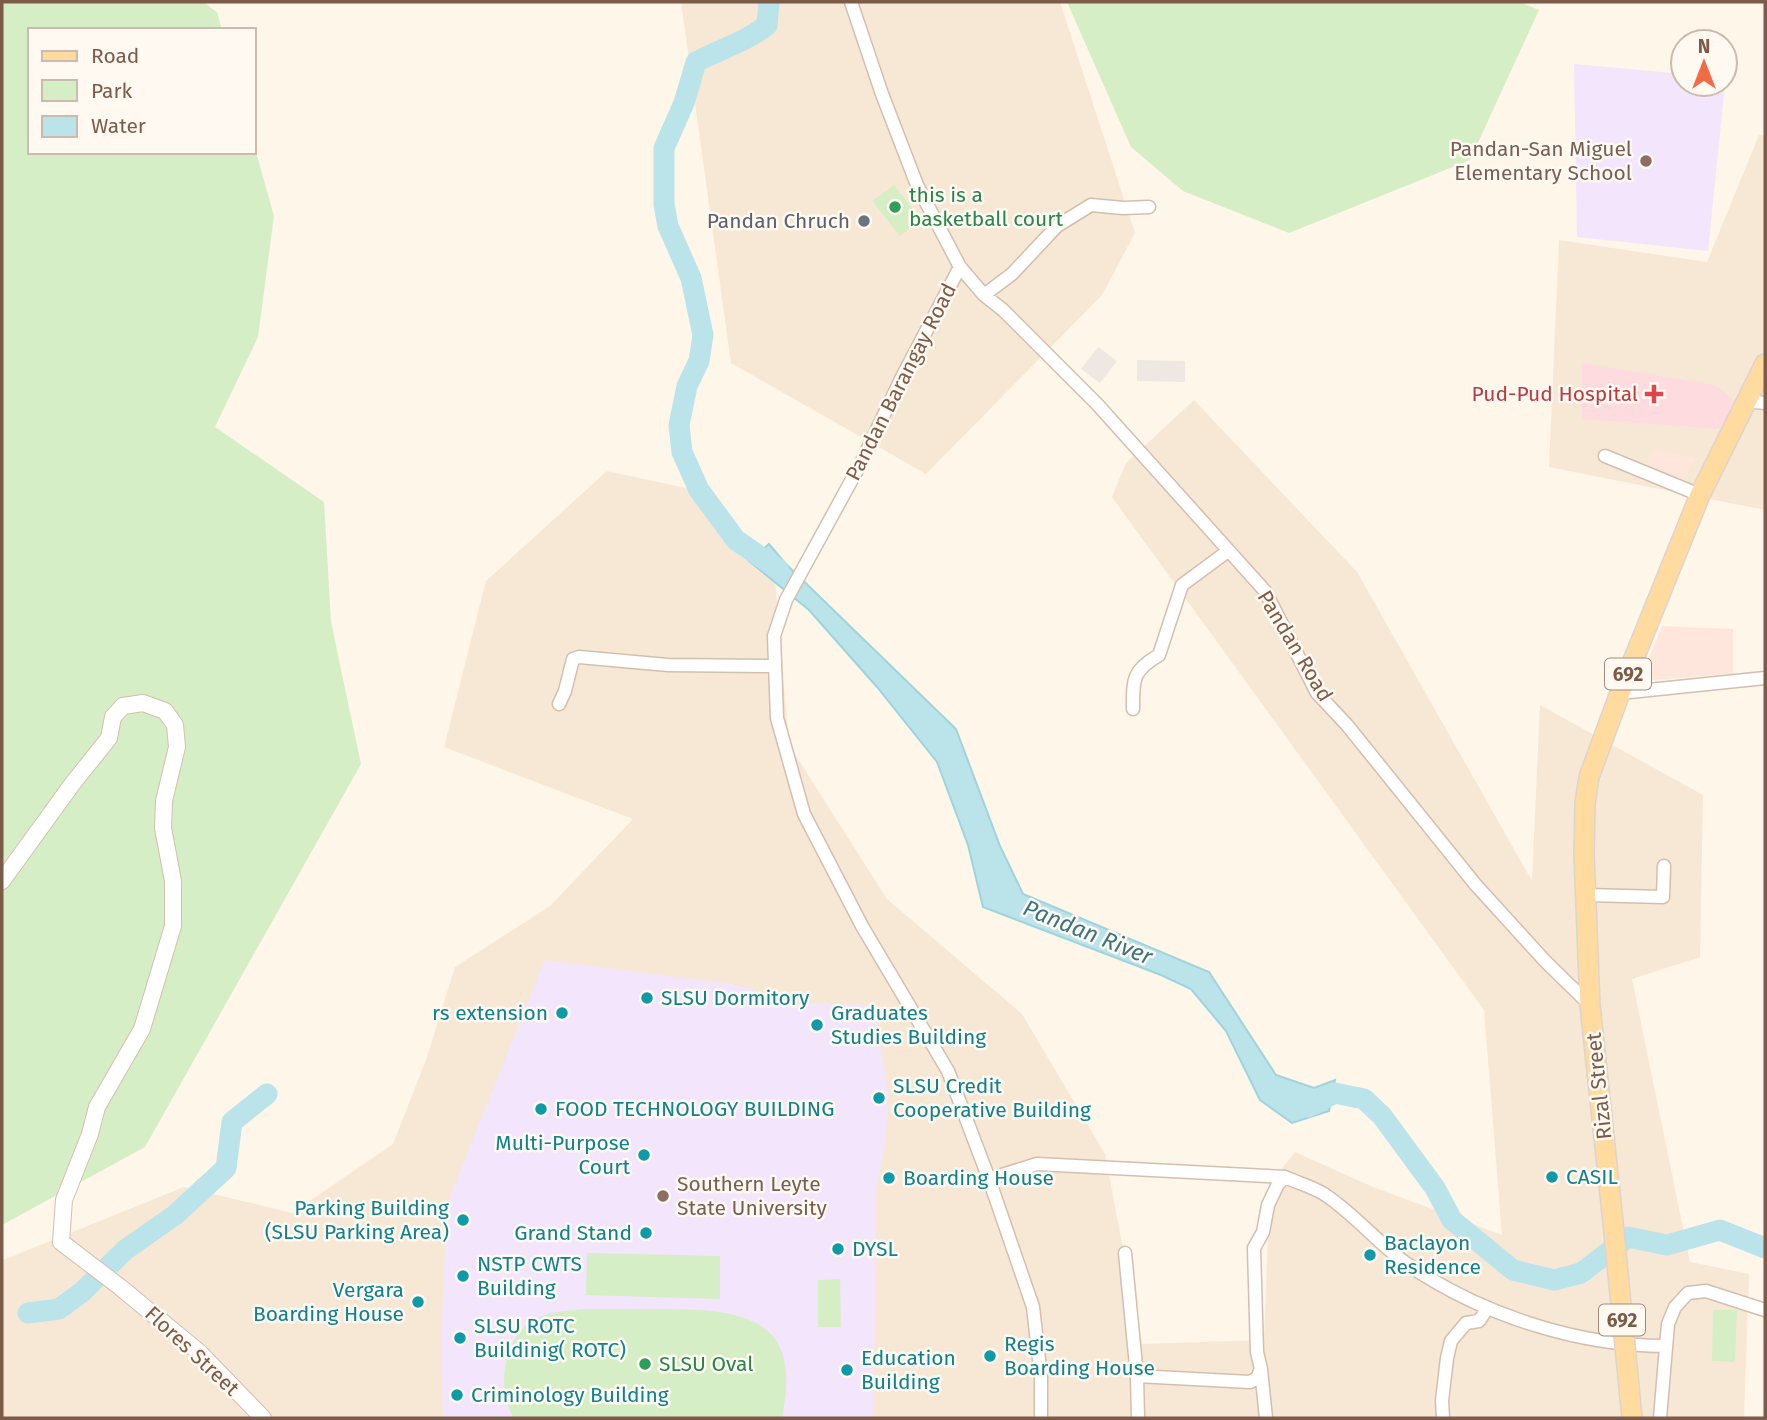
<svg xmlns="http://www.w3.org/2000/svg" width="1767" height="1420" font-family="'Fira Sans',sans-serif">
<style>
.residential{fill:#f7e8d6}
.commercial{fill:#ffe6dc}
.industrial{fill:#efe8e2}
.education{fill:#f3e5fb}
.medical{fill:#fddbdf}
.green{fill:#d5eec5}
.water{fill:#bae3ea;stroke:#9fd4dd;stroke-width:2}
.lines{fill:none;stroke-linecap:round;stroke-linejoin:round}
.river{stroke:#bae3ea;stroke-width:21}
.minor-casing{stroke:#d4bfaf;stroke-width:15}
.tertiary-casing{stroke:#d4bfaf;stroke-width:18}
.primary-casing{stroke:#ddd4d0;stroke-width:22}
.minor{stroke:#fff;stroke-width:12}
.tertiary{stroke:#fff;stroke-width:16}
.primary{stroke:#ffdb9f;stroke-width:19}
.primary-bridge-casing{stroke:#ddd4d0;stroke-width:22;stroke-linecap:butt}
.primary-bridge{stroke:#ffdb9f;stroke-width:19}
.education-dot{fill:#8d6e63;stroke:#fff9f1;stroke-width:2.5}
.leisure-dot{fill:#2e9e5b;stroke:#fff9f1;stroke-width:2.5}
.worship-dot{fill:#6b7280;stroke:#fff9f1;stroke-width:2.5}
.health-dot{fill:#e0444e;stroke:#fff9f1;stroke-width:2.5}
.culture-dot{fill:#0f9aa8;stroke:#fff9f1;stroke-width:2.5}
.labels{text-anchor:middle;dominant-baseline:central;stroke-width:5;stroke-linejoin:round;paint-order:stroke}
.shield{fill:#fff9f1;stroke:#a38a7b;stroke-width:2}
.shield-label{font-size:19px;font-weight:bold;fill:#7c5b49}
.education-label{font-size:21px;fill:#785e54;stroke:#fff9f1;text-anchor:end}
.leisure-label{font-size:21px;fill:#27864d;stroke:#fff9f1;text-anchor:start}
.worship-label{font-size:21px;fill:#5b616d;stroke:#fff9f1;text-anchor:end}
.street-label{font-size:21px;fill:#7c5b49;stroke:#fff9f1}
.health-label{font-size:21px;fill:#be3a42;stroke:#fff9f1;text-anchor:end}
.culture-label{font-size:21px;fill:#0d838f;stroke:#fff9f1;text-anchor:start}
.water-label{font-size:23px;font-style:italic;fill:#3a7682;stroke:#fff9f1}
</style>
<rect width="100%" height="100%" fill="#fef6e8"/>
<path class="residential" d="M681,2H1060L1135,233L1102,295L926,474L731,363Z
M1759,135L1765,136V510L1549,467L1559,240L1707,262Z
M1194,400L1357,572L1532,881L1540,705L1703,795L1700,957L1632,979L1690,1262L1749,1274L1744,1418H2L3,1260L184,1187L292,1213L393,1144L426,1060L455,967L550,906L633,819L444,747L486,581L607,471L709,493L775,579L789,745L887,899L1022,1014L1105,1154L1141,1344L1264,1340L1270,1184L1295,1152L1373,1187L1502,1235L1484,1010L1112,497L1126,463Z"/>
<path class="commercial" d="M1654,449L1695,458L1683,483L1644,469Z
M1662,626L1733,629V674L1640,681Z"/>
<path class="industrial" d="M1098,347L1117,361L1100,383L1081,369Z
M1137,360L1185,361V382L1137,381Z"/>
<path class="education" d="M1574,64L1683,74V84H1725L1708,251L1577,237Z
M545,960L731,984L771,995L783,1003L874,1005L889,1097L885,1146L876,1188L874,1418H443L441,1340L447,1204Z"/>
<path class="medical" d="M1582,363L1715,385L1737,403L1724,429L1582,419Z"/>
<path class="green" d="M2,2H203L217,12L222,30H30V152H254V145L274,216L258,337L215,427L324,502L331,622L361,764L145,1147L2,1225Z
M1067,2H1520L1539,10L1470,160L1289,233L1183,191L1131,147Z
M894,185L921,219L900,236L872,201Z
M587,1253L720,1256V1299L586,1295Z
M840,1279L841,1327H818V1280Z
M585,1309C614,1309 642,1309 671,1309C750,1310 802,1322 782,1417L514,1418C497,1390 502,1345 528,1324C544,1311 566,1311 585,1309Z
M1713,1310H1737L1735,1362L1712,1361Z"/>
<path class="water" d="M769,544L785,563L956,729L1000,846L1023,894L1209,972L1276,1075L1314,1088L1335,1080L1329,1111L1292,1123L1260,1100L1226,1031L1191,989L1161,975L983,907L968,845L937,762L877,687L809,610L749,561Z"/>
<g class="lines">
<path class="river" d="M769,2L767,25C746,42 720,49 696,62L684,103L664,148V204L668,226L691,278L703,335L699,361L687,386L679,425L682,452L699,490L736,540L778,569
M1308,1107L1335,1093L1364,1099L1382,1116L1435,1188L1452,1220L1513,1270L1554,1280L1581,1273L1628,1237L1667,1245L1720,1230L1765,1248
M28,1313L59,1309L82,1292L125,1250L175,1215L226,1168L232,1122L267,1094"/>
<g class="minor-casing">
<path id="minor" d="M851,2L882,94L917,185L960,267L984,295L1003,310L1097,404L1265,591L1317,693L1347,725L1475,884L1545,961L1590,1005
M960,267L902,377L861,463L786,600L774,636L777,718L804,814L862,926L948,1071L989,1179L1033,1307L1041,1377V1418
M984,295L1012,274L1057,226L1091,205L1123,208L1149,207
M1745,401L1765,403
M1605,456L1700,495
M1620,693L1765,678
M559,704L565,691L573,659L579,657L668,665L775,666
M1133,709C1133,679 1132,671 1159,655L1182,585L1228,551
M1587,895L1663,897L1664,866
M989,1179L1037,1164L1285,1177
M1125,1253L1137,1376L1138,1418
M1261,1370L1266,1418
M1137,1376L1250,1382L1257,1378L1261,1369L1257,1352L1254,1248L1263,1232L1268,1205L1278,1184L1285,1177C1298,1183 1313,1187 1324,1194C1356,1215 1379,1245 1410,1266C1483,1315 1578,1346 1666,1346
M1443,1418L1442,1401L1447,1358L1451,1341L1466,1323L1479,1321L1487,1309
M1660,1418L1668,1324L1675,1307L1688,1293L1706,1291L1765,1310"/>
</g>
<g class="tertiary-casing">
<path id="tertiary" d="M2,881L73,783L109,738L113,717L123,706L143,703L165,711L175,725L177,747L164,801L163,828L173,881V926L142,1029L97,1107L90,1134L64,1200L61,1242L120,1287L200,1353L263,1418"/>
</g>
<g class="primary-casing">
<path id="primary" d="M1613,1222L1590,1005L1584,855L1585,803L1589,777L1620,693L1700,495L1765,364"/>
</g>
<use href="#minor" class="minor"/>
<use href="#tertiary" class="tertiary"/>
<use href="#primary" class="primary"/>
<g class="primary-bridge-casing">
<path id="primary-bridge" d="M1613,1222L1632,1418"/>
</g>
<use href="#primary-bridge" class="primary-bridge"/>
</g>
<g class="education-dot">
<circle cx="1646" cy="161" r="7"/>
<circle cx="663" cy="1196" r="7"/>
</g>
<g class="leisure-dot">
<circle cx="895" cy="207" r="7"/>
<circle cx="645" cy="1364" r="7"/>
</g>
<circle class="worship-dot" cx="864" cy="221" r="7"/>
<path class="health-dot" d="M1650.5 383.5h7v7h7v7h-7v7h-7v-7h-7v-7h7z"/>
<g class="culture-dot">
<circle cx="647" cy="998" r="7"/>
<circle cx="562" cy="1013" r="7"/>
<circle cx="817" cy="1025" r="7"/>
<circle cx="879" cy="1098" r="7"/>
<circle cx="541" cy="1109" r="7"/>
<circle cx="644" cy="1155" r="7"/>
<circle cx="1552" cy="1177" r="7"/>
<circle cx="889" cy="1178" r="7"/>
<circle cx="463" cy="1220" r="7"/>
<circle cx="646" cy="1233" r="7"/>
<circle cx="838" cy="1249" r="7"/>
<circle cx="1370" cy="1255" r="7"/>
<circle cx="463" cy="1276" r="7"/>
<circle cx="418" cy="1302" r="7"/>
<circle cx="460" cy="1338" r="7"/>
<circle cx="990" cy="1356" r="7"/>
<circle cx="847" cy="1370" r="7"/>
<circle cx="457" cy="1395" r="7"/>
</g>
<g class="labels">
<g class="shield">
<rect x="1605" y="658.5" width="46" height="31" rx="5"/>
<rect x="1599" y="1304.5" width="46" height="31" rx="5"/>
</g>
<g class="shield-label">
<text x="1628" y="674">692</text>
<text x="1622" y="1320">692</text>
</g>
<g class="education-label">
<text x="1632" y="149">Pandan-San Miguel<tspan x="1632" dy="24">Elementary School</tspan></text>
<text x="677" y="1184" text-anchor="start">Southern Leyte<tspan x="677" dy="24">State University</tspan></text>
</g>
<g class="leisure-label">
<text x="909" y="195">this is a<tspan x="909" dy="24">basketball court</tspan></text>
<text x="659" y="1364">SLSU Oval</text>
</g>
<g class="worship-label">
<text x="850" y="221">Pandan Chruch</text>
</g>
<g class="street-label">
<text transform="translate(901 382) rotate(-63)">Pandan Barangay Road</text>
<text transform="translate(1295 646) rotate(59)">Pandan Road</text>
<text transform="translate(1599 1086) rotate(-96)">Rizal Street</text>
<text transform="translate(192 1351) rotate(43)">Flores Street</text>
</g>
<g class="health-label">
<text x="1638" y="394">Pud-Pud Hospital</text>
</g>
<g class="culture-label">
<text x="661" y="998">SLSU Dormitory</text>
<text x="548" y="1013" text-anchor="end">rs extension</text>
<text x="831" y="1013">Graduates<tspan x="831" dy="24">Studies Building</tspan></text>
<text x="893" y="1086">SLSU Credit<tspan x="893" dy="24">Cooperative Building</tspan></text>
<text x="555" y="1109">FOOD TECHNOLOGY BUILDING</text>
<text x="630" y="1143" text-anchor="end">Multi-Purpose<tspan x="630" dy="24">Court</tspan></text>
<text x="1566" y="1177">CASIL</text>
<text x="903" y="1178">Boarding House</text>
<text x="449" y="1208" text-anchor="end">Parking Building<tspan x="449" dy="24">(SLSU Parking Area)</tspan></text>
<text x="632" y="1233" text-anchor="end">Grand Stand</text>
<text x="1384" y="1243">Baclayon<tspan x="1384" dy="24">Residence</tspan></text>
<text x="852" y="1249">DYSL</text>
<text x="477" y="1264">NSTP CWTS<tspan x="477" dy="24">Building</tspan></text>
<text x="404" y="1290" text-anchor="end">Vergara<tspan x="404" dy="24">Boarding House</tspan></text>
<text x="474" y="1326">SLSU ROTC<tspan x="474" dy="24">Buildinig( ROTC)</tspan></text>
<text x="1004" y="1344">Regis<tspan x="1004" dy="24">Boarding House</tspan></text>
<text x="861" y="1358">Education<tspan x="861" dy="24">Building</tspan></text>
<text x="471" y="1395">Criminology Building</text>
</g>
<g class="water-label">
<text transform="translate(1088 932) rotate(22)">Pandan River</text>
</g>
</g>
<rect width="1767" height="1420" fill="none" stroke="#7c5b49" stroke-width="7"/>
<rect x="28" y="28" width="228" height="126" fill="#fff9f1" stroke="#cbbaae" stroke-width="2"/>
<rect x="42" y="51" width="35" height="10" fill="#ffdb9f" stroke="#cbbaae" stroke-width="2"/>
<text x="91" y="63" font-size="21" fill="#7c5b49">Road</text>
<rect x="42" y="80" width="35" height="21" fill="#d5eec5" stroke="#cbbaae" stroke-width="2"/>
<text x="91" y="98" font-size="21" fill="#7c5b49">Park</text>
<rect x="42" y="116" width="35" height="21" fill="#bae3ea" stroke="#cbbaae" stroke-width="2"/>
<text x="91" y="133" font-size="21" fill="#7c5b49">Water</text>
<g transform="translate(1704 63)"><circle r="33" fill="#fff9f1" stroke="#cbbaae" stroke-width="2"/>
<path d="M0-5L12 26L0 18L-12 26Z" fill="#f26b44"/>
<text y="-10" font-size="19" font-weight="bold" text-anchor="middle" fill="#7c5b49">N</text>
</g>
</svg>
